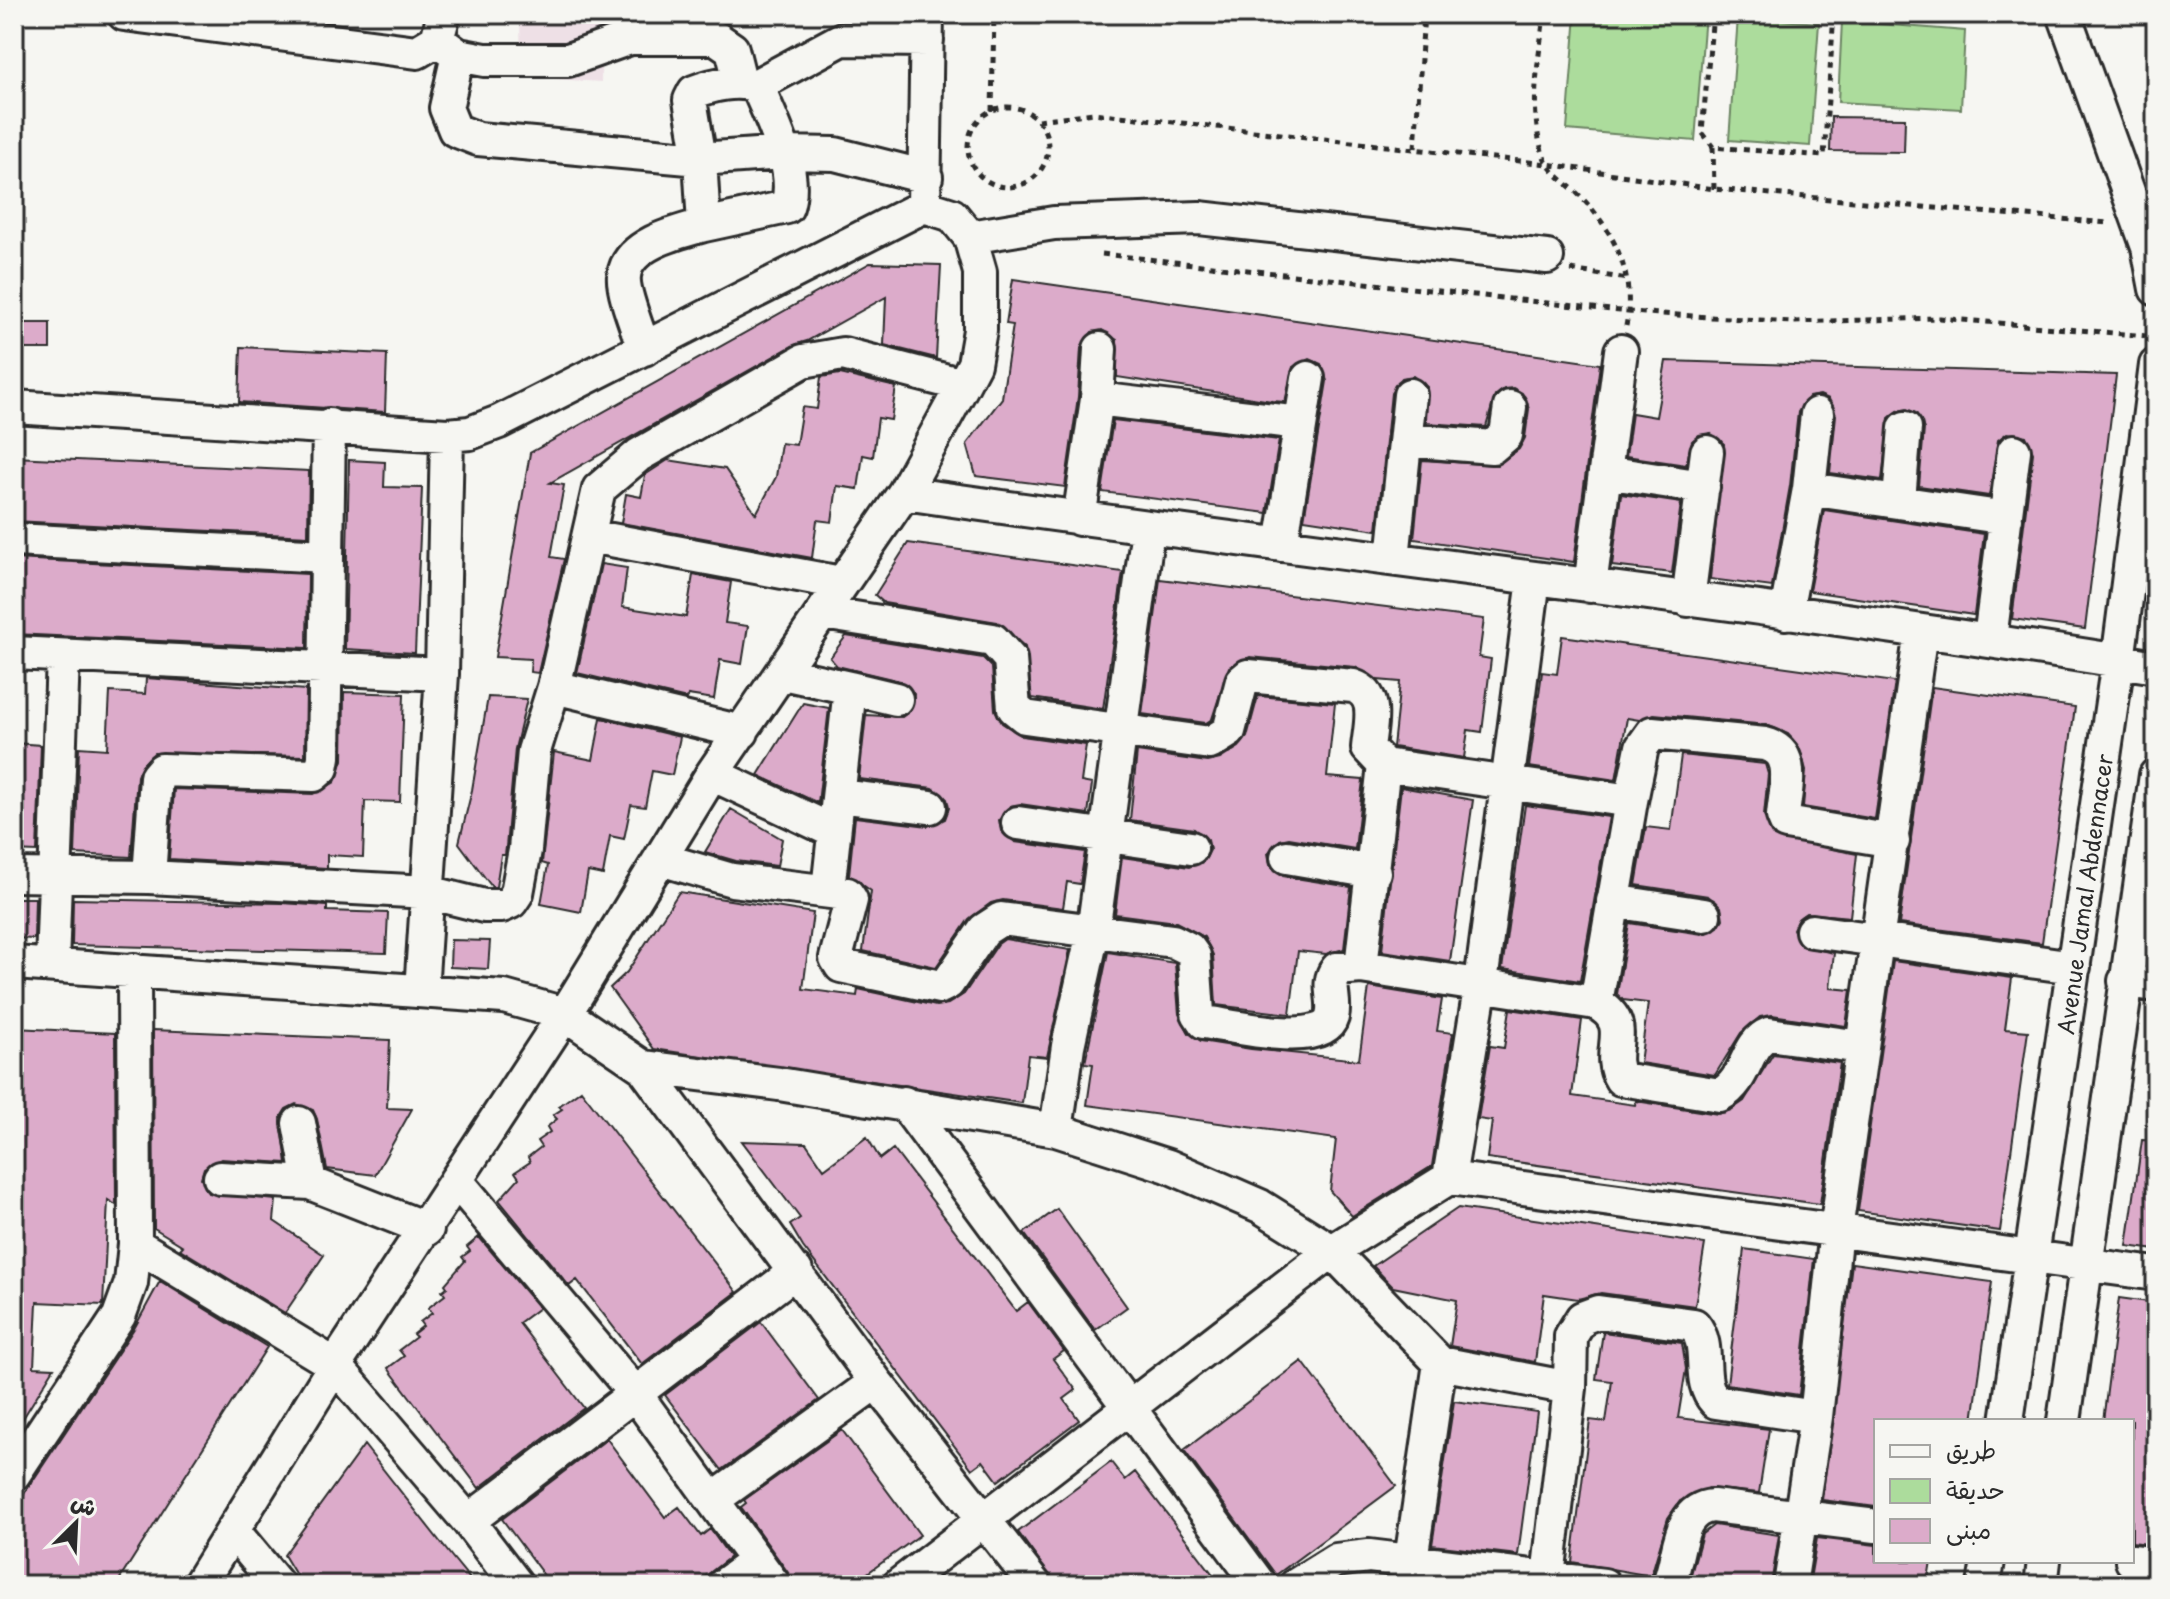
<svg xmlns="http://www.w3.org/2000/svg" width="2170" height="1599" font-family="'Playpen Sans','Playpen Sans Arabic',sans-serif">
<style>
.built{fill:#eee0e6}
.green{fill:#acdc9c;stroke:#6c8464;stroke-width:2}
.building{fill:#dcabca;stroke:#2b2b2b;stroke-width:2}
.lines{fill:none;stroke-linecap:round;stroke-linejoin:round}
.minor-casing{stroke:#2b2b2b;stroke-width:38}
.path{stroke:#2b2b2b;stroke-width:5;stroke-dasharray:6 6;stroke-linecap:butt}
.minor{stroke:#f6f6f2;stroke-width:32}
.labels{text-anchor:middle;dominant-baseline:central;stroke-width:6;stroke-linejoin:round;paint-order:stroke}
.street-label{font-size:22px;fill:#2b2b2b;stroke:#f6f6f2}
</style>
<rect width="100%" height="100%" fill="#f6f6f2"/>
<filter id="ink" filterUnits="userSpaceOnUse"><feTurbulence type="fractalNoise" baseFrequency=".0125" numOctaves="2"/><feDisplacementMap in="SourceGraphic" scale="16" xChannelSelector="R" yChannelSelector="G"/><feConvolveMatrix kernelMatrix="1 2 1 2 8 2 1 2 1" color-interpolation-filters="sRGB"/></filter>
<g filter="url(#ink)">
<path class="built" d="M520,14H576L602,21L601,82L521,77Z"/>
<path class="green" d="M1576,14H1705L1695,141L1567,130Z
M1738,17L1819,23L1810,146L1729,140Z
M1842,21L1965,31L1961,109L1838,102Z"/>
<path class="building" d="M1831,117L1905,118L1904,152L1830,151Z
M870,263L941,265L936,358L884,345L886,297L807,341L794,345L550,483L564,485L551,557L564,559L538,673L530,672L531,659L495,657L530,453Z
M1013,279L1600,364L1574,562L1414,539L1422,460L1497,465L1519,449L1525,438L1529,409L1522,393L1513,388L1504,389L1495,396L1486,427L1426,423L1427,387L1413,376L1402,378L1391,393L1377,530L1304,519L1327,381L1321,364L1310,359L1293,367L1285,402L1272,401L1117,377V340L1102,330L1092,332L1081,348L1078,397L1065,487L976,476L967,444L1002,398L1013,325L1006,324Z
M14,323H50V349H14Z
M241,347L387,354L385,412L239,402Z
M1666,361L2116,375L2085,629L2012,619L2033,453L2026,436L2007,433L1998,440L1989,496L1919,486L1924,429L1916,413L1907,409L1898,411L1889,418L1882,480L1830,473L1836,415L1829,399L1820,395L1809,397L1798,412L1790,486L1772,587L1710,579L1724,444L1710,433L1699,435L1692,441L1686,465L1626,456L1632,413L1656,417Z
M840,374L896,387L891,420L878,418L873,457L863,455L858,489L837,486L832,522L817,520L812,558L621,523L626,494L641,497L645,475L668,460L725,469L756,514L776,477L781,443L796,445L802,407L817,409L821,377Z
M1113,420L1279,440L1267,513L1102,492Z
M14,457L309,471L308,536L14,521Z
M349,460L385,462L384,487L422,488L415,653L345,649Z
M1621,494L1681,503L1672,573L1612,566Z
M1824,510L1984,534L1974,615L1809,591Z
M908,543L1123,572L1103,709L1032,698L1025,647L997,622L884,603L875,595Z
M14,559L308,574L307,648L14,634Z
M601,564L627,568L622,607L686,617L693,575L731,582L725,623L748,626L742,664L720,660L714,699L688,695L687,699L577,673Z
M1160,579L1484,619L1479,657L1491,659L1482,732L1468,730L1464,758L1393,747L1400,682L1377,680L1355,667L1250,657L1229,667L1212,719L1206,723L1142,714Z
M846,636L983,658L992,667L995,710L1002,723L1022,736L1086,745L1081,782L1092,784L1088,814L1020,804L1010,806L999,820L1001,831L1015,842L1085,852L1080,884L1067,882L1063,908L1003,900L991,903L969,919L936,967L863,951L871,891L849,875L855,817L928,826L945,819L949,808L947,799L933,788L859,779L866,715L902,717L910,711L914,694L900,681L837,666L830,658Z
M1562,636L1895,682L1875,819L1803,807L1806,770L1799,747L1788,734L1767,725L1654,714L1639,720L1627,718L1616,780L1529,767L1542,672L1557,674Z
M146,678L306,690L305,756L154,753L142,765L137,776L131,857L75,854L79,747L107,749L110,692L145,694Z
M1932,687L2075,707L2042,943L1899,924Z
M344,692L404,694L400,802L365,801L363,857L327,855V868L169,859L174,789L313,794L335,782L343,760Z
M1258,696L1335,703L1327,777L1363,780L1355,849L1289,838L1280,840L1268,853L1270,864L1283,876L1351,887L1344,949L1326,954L1298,951L1290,1014L1216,1005L1213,955L1204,937L1176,922L1115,914L1122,857L1189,867L1205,860L1210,850L1208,840L1194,829L1130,820L1137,752L1207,762L1220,759L1239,747L1247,737Z
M488,697L527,699L515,749L506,847L505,855H501L496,887H492L459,843L472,790Z
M803,703L829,708L818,803L758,775Z
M601,718L680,737L672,775L652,771L645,807L631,805L624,839L610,836L603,875L588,872L581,912L541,904L548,865L542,863L554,752L593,760Z
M14,743L41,745L37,852L14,851Z
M1681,755L1765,764L1768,774L1764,815L1774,837L1857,854L1850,917L1806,913L1798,919L1793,929L1801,946L1834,953L1830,988L1851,990L1846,1026L1772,1015L1760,1017L1741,1033L1715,1075L1640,1063L1648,1003L1623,1000L1617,994L1629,923L1702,934L1718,927L1723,919L1721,907L1708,896L1636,885L1646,827L1671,830Z
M1401,787L1473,800L1450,961L1382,951Z
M1525,805L1609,817L1580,981L1502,969Z
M731,809L782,839L777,866L736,861L705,852Z
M679,892L813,913L803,989L857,996L858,989L936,1006L948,1004L964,994L998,944L1005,939L1070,950L1047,1057L1028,1055L1022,1103L654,1049L610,988L627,972Z
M14,898H35L34,939L14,938Z
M73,899L282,903L327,906V911L388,913L386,953L72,945Z
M451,940L490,941L488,969L450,967Z
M1108,952L1175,963L1179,1014L1189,1033L1201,1041L1251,1049L1359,1060L1369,987L1442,999L1437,1031L1453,1033L1432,1166L1352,1216L1330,1191L1336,1139L1087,1105L1093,1064L1085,1063Z
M1893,961L2012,978L2005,1029L2028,1031L2000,1231L1858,1211Z
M1510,1009L1582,1020L1572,1096L1635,1105L1636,1101L1718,1114L1731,1110L1744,1101L1773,1054L1840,1063L1820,1204L1487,1158L1492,1121L1478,1119L1490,1046L1504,1048Z
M14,1028L115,1033L116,1205L108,1200L103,1305L37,1302L34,1367L54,1368L14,1433Z
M153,1030L390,1040L387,1108L412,1109L375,1175L327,1169L317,1119L313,1110L296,1104L286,1109L281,1117L287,1163L221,1159L204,1168L201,1178L209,1193L276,1200L274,1221L324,1255L285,1313L180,1249L183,1246L154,1228Z
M581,1090L737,1292L642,1364L577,1280L569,1286L499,1200L519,1178L515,1172L530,1162L528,1157L541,1147L537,1141L550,1132L547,1127L557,1119L553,1115L562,1109L559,1106Z
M867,1137L880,1159L893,1149L1016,1311L1028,1302L1064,1351L1053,1359L1076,1390L1064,1399L1079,1420L998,1481L983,1461L972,1469L803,1247L790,1225L800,1218L742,1141L806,1143L824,1169Z
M2142,1140L2156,1141V1250L2127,1246Z
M1458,1208L1705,1244L1695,1306L1601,1293L1578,1299L1544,1294L1535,1362L1450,1346L1457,1300L1393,1287L1373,1266Z
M1057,1209L1127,1307L1095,1330L1024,1233Z
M479,1237L539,1308L519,1323L584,1408L479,1488L388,1368L404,1356L399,1350L416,1337L413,1334L423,1326L420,1322L432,1313L428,1308L445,1295L442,1291L447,1287L445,1284L465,1261L462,1257L470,1251L467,1247Z
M1744,1249L1814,1259L1799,1395L1727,1384Z
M1852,1263L1992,1282L1973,1421H1876V1507L1822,1500Z
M160,1281L267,1347L116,1585H14V1509L135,1327Z
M2119,1298L2156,1303V1545L2132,1542V1421H2103Z
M761,1322L819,1400L722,1470L665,1395Z
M1603,1332L1682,1343L1686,1369L1678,1418L1769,1429L1759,1493L1709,1488L1680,1501L1668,1518L1651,1576L1572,1562L1590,1420L1606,1422L1612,1381L1596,1379Z
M1302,1361L1396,1486L1276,1575L1184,1450Z
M1454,1401L1537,1412L1518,1555L1432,1545Z
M842,1430L920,1535L851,1585H793L789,1574L741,1507L746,1503L744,1500Z
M607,1439L665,1517L679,1507L701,1536L710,1529L730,1557L694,1585H551L502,1519Z
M364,1445L452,1557L475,1585H302L284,1555Z
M1111,1462L1125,1480L1135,1472L1221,1585H1056L1018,1532Z
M1714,1525L1779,1535L1771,1585H1688L1702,1534Z
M1817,1538L1876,1545V1561H1931L1927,1585H1809Z"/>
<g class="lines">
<g class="minor-casing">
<path id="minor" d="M124,14L417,52L437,40L444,14
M2064,14L2148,247L2156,289
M443,44L458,55L485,60H568L630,38H716L732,49L740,81
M458,55L446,108L455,130L478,139L700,159L783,153L835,154L926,177
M757,85L842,39L927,40
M970,237L1054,223L1199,218L1547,257
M644,349C639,332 622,292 624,276C627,244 678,232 704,225L700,159L690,100L694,92C715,84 734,80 757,85C771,120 799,169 787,207L704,225
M1097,399L1299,423
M14,407L447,435L470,433L499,422L924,206L927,14
M1406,440L1492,447L1506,435L1510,407
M1605,472L1703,487
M1809,489L2006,518
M904,493C1321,554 1740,599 2156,667
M1899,500L1905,428
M1079,519L1097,399L1100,349
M590,536L841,583
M14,540L326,556
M1281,545L1308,378
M1393,558L1410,395
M1590,586L1621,351
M1688,600L1707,452
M823,613L993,640L1010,659L1014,708L1025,717L1210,743L1229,731L1242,681L1248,676L1353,686C1380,695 1370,725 1368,748L1384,765L1631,801L1642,747L1652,733L1765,744C1798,752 1785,789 1783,816L1786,823L1893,841
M1786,613L1809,489L1817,414
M1990,639L2014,451
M14,653L442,674
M782,673L850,688L828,890
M554,687L742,732
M850,688L896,699
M1384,765L1361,967L1596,1003
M712,774L833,831
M839,796L930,807
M1631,801L1596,1003C1636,1025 1603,1051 1621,1079L1720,1095C1748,1080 1745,1043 1769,1034L1861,1047
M1018,823L1191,848
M1287,857L1374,872
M660,859L732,880L847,894L851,900L836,958L841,966L940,987L948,983L984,930L1001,919L1173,941L1189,949L1194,956L1198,1013L1204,1022C1230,1025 1323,1049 1332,1017C1337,1000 1325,984 1337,969L1361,967
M14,875L149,877L156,777L162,770L314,775L322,768L324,757L329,425
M149,877L428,892L484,906H502L511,902L517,893L525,850L534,751L554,687L599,489L639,455L803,361L843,354L963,385
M1613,901L1704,915
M1812,931L2074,967
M14,963L504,997L565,1014L643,1067L876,1382L1035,1585
M52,965L63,657
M134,970L135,1244L335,1365L468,1521L517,1585
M2125,981L2156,985
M421,991L442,674L447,435
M643,1067L779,1084L1056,1130L1168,1166L1260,1206L1332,1251L1440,1363L1570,1388
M904,1103L1260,1585
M299,1123L310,1183L427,1229
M1056,1130L1068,1046L1093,932L1148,529
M220,1178L310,1183
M1449,1178L1481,983L1534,579
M456,1180L634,1392L774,1585
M2007,1421L2118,661L2156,365
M2064,1421L2156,775
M14,1474L119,1316L131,1283L135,1244
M714,1499L876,1382
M468,1521L796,1271
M234,1532L278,1585
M1411,1560L1440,1363
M2132,1561L2156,1564
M1548,1577L1570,1388L1571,1336L1582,1318L1598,1312L1694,1325C1713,1348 1695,1380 1716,1402L1816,1417
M199,1585L335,1365L565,1014L712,774L904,493L963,385L974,364L980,330V272L970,237L952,215L924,206
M724,1585L757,1561
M899,1585L1332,1251L1449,1178L2156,1274
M1296,1585L1336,1560L1369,1556L1604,1585
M1668,1585C1681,1558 1675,1509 1713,1506L1876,1526
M1790,1585L1816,1417L1836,1230L1921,631
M1984,1585L1988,1561
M2041,1585L2044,1561"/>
</g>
<path class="path" d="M1544,14C1539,61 1527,114 1545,159C1551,173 1568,184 1579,195C1614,230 1636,275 1626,326
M1713,14L1702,132L1713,147
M1889,14H1894
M968 147a40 40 0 1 1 80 0a40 40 0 1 1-80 0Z
M992,111L994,14
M1038,120L1093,113L1547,164L1714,189L2108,223
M1415,148L1424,14
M1714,189L1713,147L1824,156L1834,14
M1102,254L1629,312L1792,322L1940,318L2148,336
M1571,270L1628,279"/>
<use href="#minor" class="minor"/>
</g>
</g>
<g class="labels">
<g class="street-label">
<text transform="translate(2084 894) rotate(-82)">Avenue Jamal Abdennacer</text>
</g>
</g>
<rect width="2170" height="1599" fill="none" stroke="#f6f6f2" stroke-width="48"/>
<rect x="24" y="24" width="2122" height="1551" fill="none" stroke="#2b2b2b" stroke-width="3" filter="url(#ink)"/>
<rect x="1874" y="1419" width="260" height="144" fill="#f6f6f2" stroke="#a5a5a2" stroke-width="2"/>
<rect x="1890" y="1445" width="40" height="12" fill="#f6f6f2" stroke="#a5a5a2" stroke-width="2"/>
<text x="1946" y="1459" font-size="24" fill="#2b2b2b">طريق</text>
<rect x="1890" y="1479" width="40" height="24" fill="#acdc9c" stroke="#a5a5a2" stroke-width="2"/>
<text x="1946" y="1499" font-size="24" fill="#2b2b2b">حديقة</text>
<rect x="1890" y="1519" width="40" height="24" fill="#dcabca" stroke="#a5a5a2" stroke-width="2"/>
<text x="1946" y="1539" font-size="24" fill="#2b2b2b">مبنى</text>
<g transform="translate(76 1523) rotate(24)" stroke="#f6f6f2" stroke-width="6" paint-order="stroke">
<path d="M0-6L14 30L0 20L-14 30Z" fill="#2b2b2b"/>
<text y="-12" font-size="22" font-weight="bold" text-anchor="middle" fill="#2b2b2b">ش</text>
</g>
</svg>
